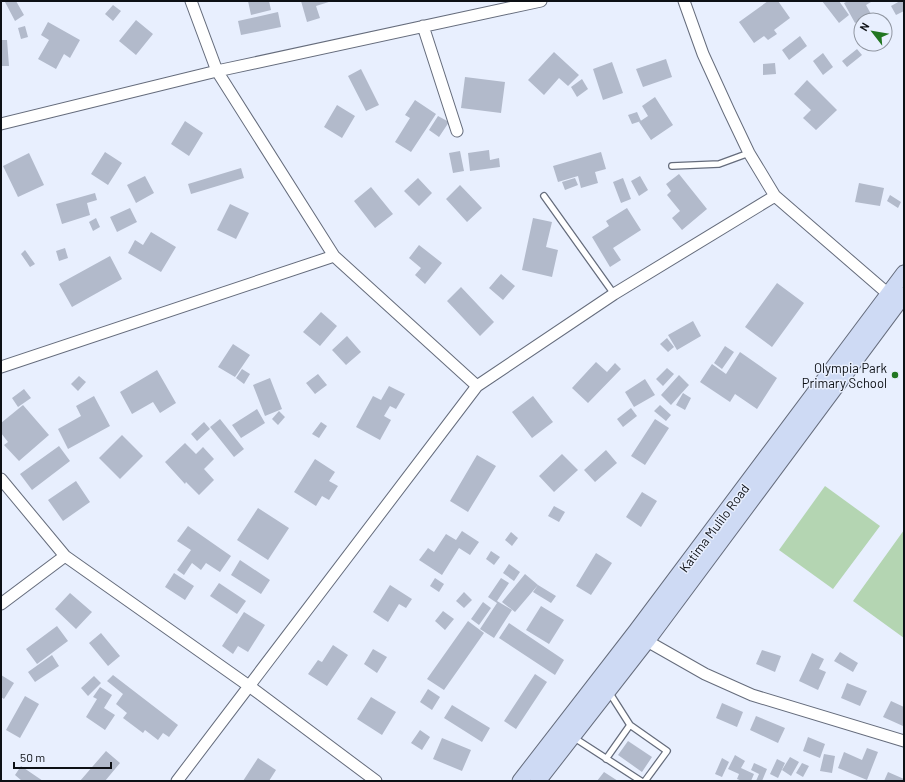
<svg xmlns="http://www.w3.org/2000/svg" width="905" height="782" font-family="Barlow,sans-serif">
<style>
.green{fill:#b4d5b2}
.building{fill:#b2bacb}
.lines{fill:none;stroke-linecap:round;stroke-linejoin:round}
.lane-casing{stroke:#656c7c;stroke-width:8}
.street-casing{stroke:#656c7c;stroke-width:13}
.secondary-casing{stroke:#656c7c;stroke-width:17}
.lane{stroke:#fff;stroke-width:5.5}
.street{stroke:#fff;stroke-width:11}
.secondary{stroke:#cedaf4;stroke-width:15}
.poi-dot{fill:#217621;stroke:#e8effe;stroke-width:1.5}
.labels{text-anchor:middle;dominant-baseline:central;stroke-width:3;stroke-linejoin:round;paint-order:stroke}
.poi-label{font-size:13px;fill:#0d1015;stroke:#e8effe;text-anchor:end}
.street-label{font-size:13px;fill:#0d1015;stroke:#e8effe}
</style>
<rect width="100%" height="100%" fill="#e8effe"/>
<path class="green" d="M825,486L880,526L833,589L779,550Z
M904,530V638L853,601Z"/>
<path class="building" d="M7,1H16L24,15L15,21L5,2Z
M248,1H269L271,10L251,15Z
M301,1H332L316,6L320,18L307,22Z
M768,1H778L790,18L774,30L777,34L768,40L764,36L754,43L739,22Z
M822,1H839L849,15L839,23Z
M848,1H870L871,2L866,5L871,14L855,23L844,3Z
M900,1H904V11L896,15L891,6Z
M113,5L121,11L113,21L105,14Z
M278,12L281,27L241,35L238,21Z
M136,20L153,34L136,55L119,41Z
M48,22L80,40L70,58L64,54L56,69L38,59L49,40L41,35Z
M25,26L28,37L21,39L18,28Z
M800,36L807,46L789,60L782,50Z
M1,40H7L9,66H1Z
M857,49L862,55L847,67L842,61Z
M554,52L579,75L568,86L559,78L544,95L528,80Z
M823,53L833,67L823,75L813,61Z
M666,59L672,77L643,87L636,69Z
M612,62L623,93L603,100L593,69Z
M775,63L776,74L763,75V64Z
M361,69L379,105L366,111L348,76Z
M465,77L505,82L501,113L461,108Z
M582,79L588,89L577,97L571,87Z
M807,80L837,110L816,130L803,118L811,110L794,94Z
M655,97L673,125L651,140L639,122L648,116L642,106Z
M415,100L436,114L411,152L395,142L410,118L405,115Z
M337,105L355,116L342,138L324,127Z
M637,112L641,121L632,124L628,115Z
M438,116L449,122L439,137L429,130Z
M185,121L203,133L189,156L171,144Z
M489,150L490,160L499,158L500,167L470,171L468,153Z
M460,151L464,171L453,173L449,153Z
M105,152L122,163L108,185L91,174Z
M601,152L606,169L595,172L598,183L581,188L578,176L558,182L553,166Z
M29,153L44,185L18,197L3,166Z
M241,168L244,178L191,194L188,184Z
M679,174L707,209L682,230L672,218L680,211L667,195L671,191L666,184Z
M145,176L154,193L136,203L127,185Z
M640,176L648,190L639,196L631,181Z
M418,178L432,193L419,206L404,191Z
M575,178L578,185L565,190L562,182Z
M623,178L631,199L621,203L613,182Z
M859,183L884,188L880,206L855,202Z
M460,185L482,208L467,222L446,199Z
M371,187L393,214L375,228L354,201Z
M95,193L97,200L87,203L90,215L62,224L56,204Z
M890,195L901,202L898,208L887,201Z
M230,204L249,213L236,239L217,230Z
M130,208L137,222L117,232L110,217Z
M627,208L641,230L613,248L621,260L610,267L592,237L609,226L606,221Z
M96,218L100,227L93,231L89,222Z
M533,218L552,222L546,247L558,250L552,277L522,270Z
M151,232L176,247L161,272L128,253L135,240L143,245Z
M419,245L442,263L425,284L415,275L421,268L409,258Z
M65,248L68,258L59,261L56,251Z
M25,250L35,264L30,267L21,254Z
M110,256L122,279L72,307L59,284Z
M501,274L515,286L503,300L489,288Z
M777,283L804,303L772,347L745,327Z
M461,287L494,322L480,336L447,301Z
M321,312L337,326L320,346L303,332Z
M693,321L701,336L677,350L668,335Z
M347,336L361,352L346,365L332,350Z
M667,338L674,347L668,352L660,344Z
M233,344L250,355L235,377L218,367Z
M725,346L734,352L722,369L714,363Z
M740,352L777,378L757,409L735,394L730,402L700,382L712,364L726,374Z
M596,362L607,372L615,363L621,369L588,403L572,388Z
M667,368L674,374L663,386L656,379Z
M242,369L250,374L244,384L236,378Z
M157,370L176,403L160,413L153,402L132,414L120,392Z
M318,374L327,385L315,394L306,383Z
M679,375L689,385L671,405L661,395Z
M79,376L86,382L78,391L71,384Z
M270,378L282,409L265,416L253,385Z
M645,379L655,395L634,407L625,392Z
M389,386L405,394L396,409L390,406L384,416L391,420L380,440L356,427L373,396L381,400Z
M24,389L31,398L18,407L12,398Z
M683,393L691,398L685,410L676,405Z
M94,396L110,426L68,449L58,429L81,416L76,406Z
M533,396L553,422L532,438L512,412Z
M23,405L49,435L19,461L4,445L8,442L1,433V423Z
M660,405L671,415L666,421L654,411Z
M631,408L637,416L623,427L617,419Z
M257,409L265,423L241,438L232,425Z
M279,411L285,417L278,425L272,419Z
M220,419L244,449L234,457L210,427Z
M655,419L669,428L645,465L631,456Z
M204,422L210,429L197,441L191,434Z
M321,422L327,426L319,438L312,434Z
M122,435L143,456L120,479L99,458Z
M185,443L196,454L203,447L214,459L204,469L214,480L199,495L186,482L185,484L165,462Z
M59,446L70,461L32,490L20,474Z
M606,450L617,463L595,482L584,470Z
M562,454L578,470L554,492L539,476Z
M477,455L496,466L468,512L450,501Z
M315,459L335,472L329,481L338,486L329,500L322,496L316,506L294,492Z
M76,481L90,502L63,521L48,500Z
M642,492L657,501L641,527L626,517Z
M554,506L565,512L559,522L548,516Z
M258,508L289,528L268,560L237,540Z
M188,526L231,556L220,572L206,563L201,570L192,563L184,575L177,570L191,550L177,541Z
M462,531L479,542L470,555L459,548L442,575L419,560L428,548L434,552L446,534L456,540Z
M511,532L518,538L512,546L505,540Z
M491,551L500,557L494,565L486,559Z
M596,553L612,563L591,595L576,586Z
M240,560L270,580L261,594L231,575Z
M509,564L520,572L514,581L503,573Z
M174,573L194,586L185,600L165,587Z
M525,574L538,585L515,612L502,602Z
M435,578L444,584L439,592L430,586Z
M501,578L509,583L497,601L512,610L494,638L480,629L497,603L488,597Z
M219,583L246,601L237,614L210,596Z
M390,585L412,599L406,608L399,604L388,622L373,612Z
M538,585L556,596L551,603L533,592Z
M464,592L472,600L464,608L456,601Z
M70,593L92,612L76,629L55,609Z
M483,602L491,608L479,625L471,619Z
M541,606L564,620L549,644L526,630Z
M443,611L454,619L445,630L435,621Z
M244,612L265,625L248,652L238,646L233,654L222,646Z
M468,621L484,633L444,690L427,679Z
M509,623L564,660L555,675L499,638Z
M57,626L68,641L37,664L26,649Z
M101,633L120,656L108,666L89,643Z
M333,645L348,655L327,686L308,674L318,660L322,662Z
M373,649L387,657L377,673L364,664Z
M762,650L781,656L775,672L756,664Z
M840,652L858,663L853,672L834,661Z
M812,653L824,659L819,669L826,672L818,690L799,681Z
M52,655L59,666L35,682L28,672Z
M535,674L547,682L516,729L504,721Z
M1,675L14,683L4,699L1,697Z
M113,675L178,725L169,737L163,733L158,740L145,730L143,733L123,718L127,713L116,704L123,694L107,681Z
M94,676L101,683L88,696L81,688Z
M847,683L867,691L860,706L841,698Z
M100,687L112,695L104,708L115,715L105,730L86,717L97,699L93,697Z
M428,689L440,697L432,710L420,702Z
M25,696L39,704L20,738L6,730Z
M371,697L396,712L382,735L357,719Z
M891,701L904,707L903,726L883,717Z
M722,703L743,712L737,727L716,718Z
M452,705L490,728L482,742L444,718Z
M756,716L785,728L778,743L750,730Z
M420,730L430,737L422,750L411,743Z
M808,737L825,744L820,758L803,751Z
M442,738L471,750L462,771L433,759Z
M628,741L652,757L642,772L618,755Z
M867,748L878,752L867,780L838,768L844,752L862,760Z
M106,751L120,763L105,781H80Z
M824,754L835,756L832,773L820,771Z
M735,755L745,761L741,768L754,774L751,781H742L737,779L739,774L728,769Z
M790,757L799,762L791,776L782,770Z
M258,758L276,770L269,781H243Z
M722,758L729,762L722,777L715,774Z
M777,759L785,763L778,778L770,774Z
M754,763L767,769L762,781H756L759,774L751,770Z
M802,763L809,766L803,777L796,773Z
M21,766L43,781H22L15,775Z
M604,772L618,781H597Z
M888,772L904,779V781H884Z"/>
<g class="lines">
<g class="lane-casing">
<path id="lane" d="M672,166L719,164L749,153
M544,196L614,294
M609,692L630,725L667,751L645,781
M573,737L641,781
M606,759L630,725"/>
</g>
<g class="street-casing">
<path id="street" d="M191,1L217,71L334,256L477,386
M684,1L703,54L729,111L749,153L775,196L894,299
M423,26L457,131
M1,124L217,71L541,1
M1,367L334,256
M1,479L65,556L249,686L376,781
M1,604L65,556
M647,641L705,674L752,695L904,741
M177,781L477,386L614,294L775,196"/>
</g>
<g class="secondary-casing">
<path id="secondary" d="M520,781L636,631L904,273
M538,781L647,641L904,295"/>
</g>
<use href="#lane" class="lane"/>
<use href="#street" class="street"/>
<use href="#secondary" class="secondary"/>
</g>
<circle class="poi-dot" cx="895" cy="375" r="4"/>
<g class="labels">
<g class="poi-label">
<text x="887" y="368">Olympia Park<tspan x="887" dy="15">Primary School</tspan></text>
</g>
<g class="street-label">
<text transform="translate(714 528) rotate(-53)">Katima Mulilo Road</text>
</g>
</g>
<rect width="905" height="782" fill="none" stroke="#0d1015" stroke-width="4"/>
<g transform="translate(873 32) rotate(301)"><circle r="19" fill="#e8effe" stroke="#9096a1"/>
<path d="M0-3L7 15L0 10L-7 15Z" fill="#217621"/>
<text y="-6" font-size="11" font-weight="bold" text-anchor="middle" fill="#0d1015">N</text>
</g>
<path d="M14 762v6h97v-6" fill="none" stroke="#0d1015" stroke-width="2"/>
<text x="20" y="762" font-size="12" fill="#0d1015" stroke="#e8effe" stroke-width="3" paint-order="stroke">50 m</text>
</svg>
